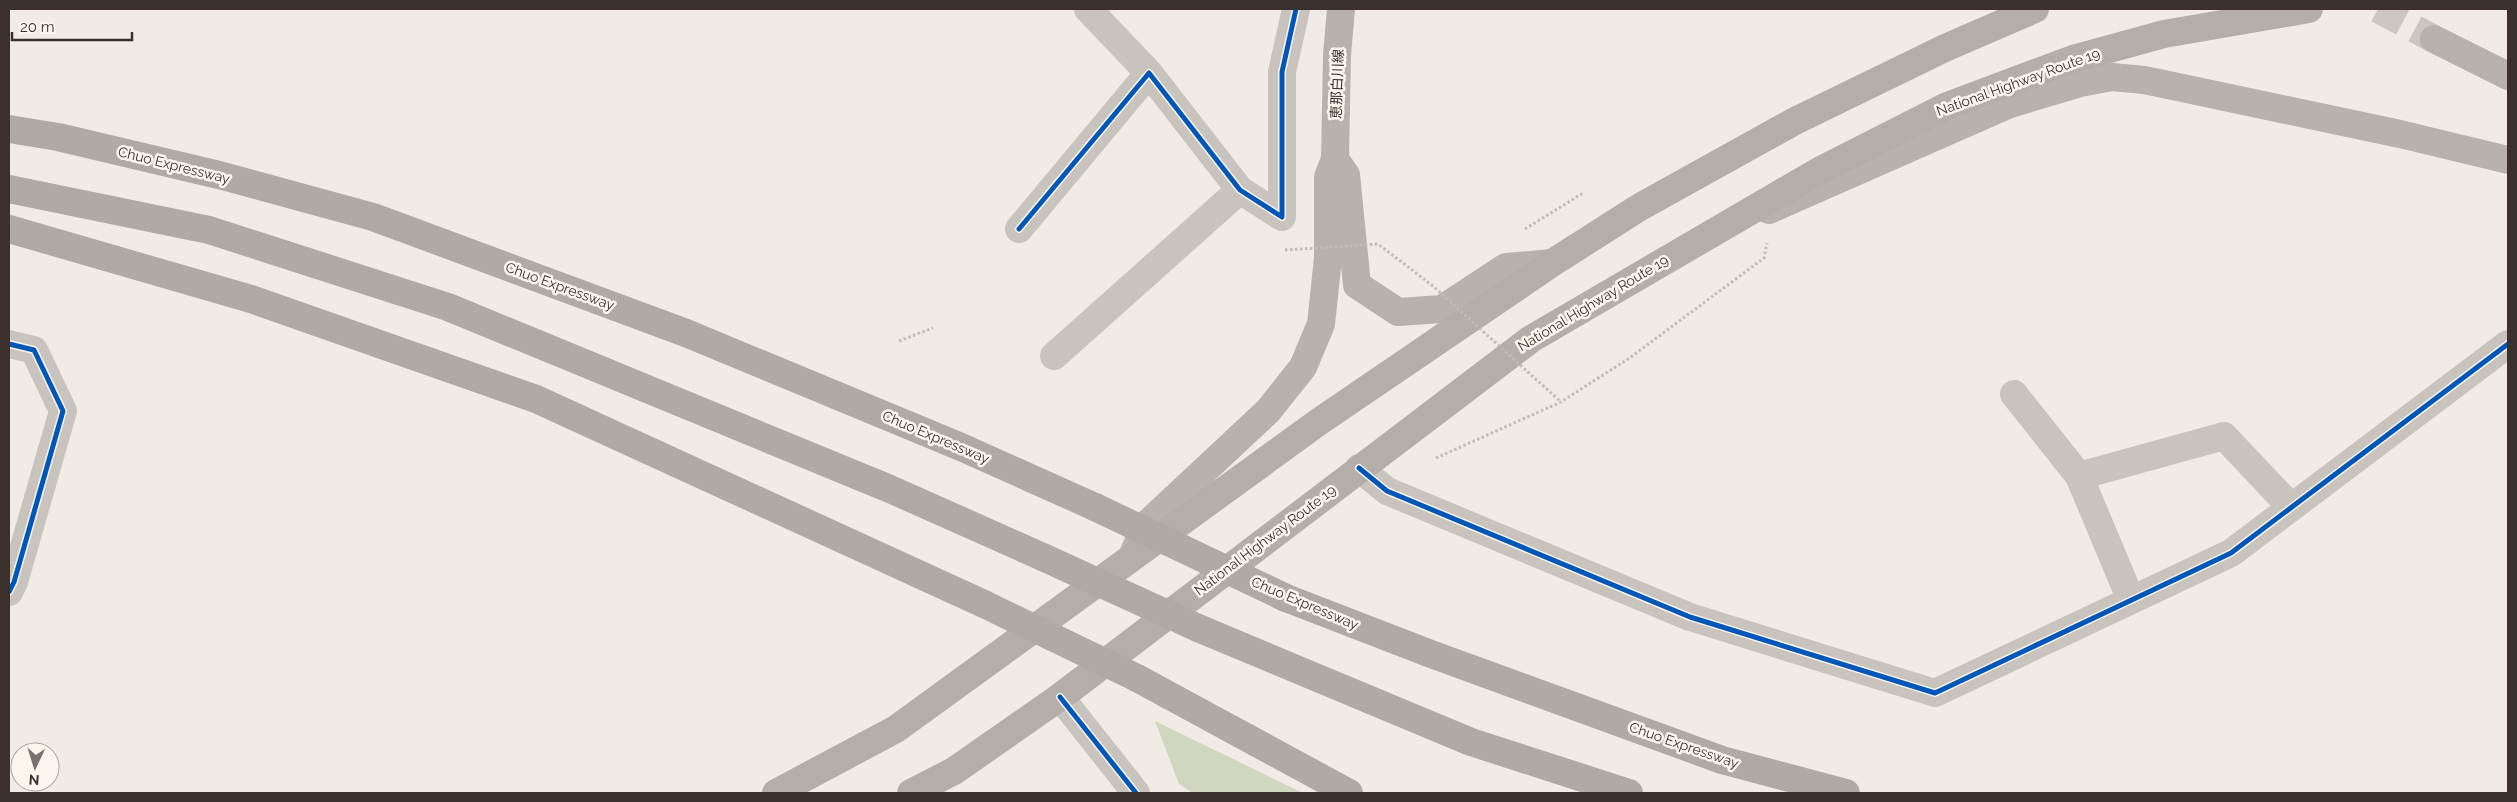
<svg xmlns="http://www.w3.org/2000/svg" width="2517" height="802" font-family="Raleway,'Noto Sans JP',sans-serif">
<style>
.green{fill:#d1d6bf}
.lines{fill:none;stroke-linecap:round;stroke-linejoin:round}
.primary-tunnel{stroke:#ccc6c0;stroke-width:28;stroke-dasharray:28 14;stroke-linecap:butt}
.path{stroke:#c2bbb6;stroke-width:3;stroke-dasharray:2.5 2.5;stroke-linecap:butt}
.minor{stroke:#c9c3be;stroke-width:28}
.primary{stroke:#b8b1ad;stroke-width:28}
.trunk{stroke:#b4aea8;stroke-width:28}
.motorway{stroke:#afaaa4;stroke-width:28}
.path-bridge{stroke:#c2bbb6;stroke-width:3;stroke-dasharray:2.5 2.5;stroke-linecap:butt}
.motorway-bridge{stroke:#afaaa4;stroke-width:28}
.cycleway-casing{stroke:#fbf5ee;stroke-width:8}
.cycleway{stroke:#0057b8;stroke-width:5}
.labels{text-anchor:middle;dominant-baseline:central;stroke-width:5;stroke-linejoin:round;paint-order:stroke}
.street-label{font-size:14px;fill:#3b302b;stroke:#fbf5ee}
</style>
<rect width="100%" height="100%" fill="#f0ebe5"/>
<path class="green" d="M1155,721L1303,793H1193L1179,784Z"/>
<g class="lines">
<path class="primary-tunnel" d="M2378,9L2434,39"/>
<path class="path" d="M1525,229L1583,193
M899,341L933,328
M1436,458L1561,402L1631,357L1764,258L1767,243"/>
<path class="minor" d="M1088,9L1149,73
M1019,229L1149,73L1240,190L1282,217V72L1296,9
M9,344L34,350L63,411L14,582L9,592
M1054,356L1240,190
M2014,394L2079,476L2131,600
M1359,468L1387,491L1690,617L1935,693L2231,553L2508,344
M2079,476L2224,436L2290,506
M1060,697L1136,793"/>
<path class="primary" d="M2434,39L2508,76
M1335,159L1346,175L1357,285L1398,312L1442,309L1506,267L1552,263
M1769,210L2010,104L2080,83L2112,77L2144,80L2173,86L2400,134L2508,160
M1134,552L1146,525L1268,411L1303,367L1321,324L1328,258V177L1335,159L1337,55L1341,9"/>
<path class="trunk" d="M776,793L896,729L1320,421L1552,263L1640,207L1795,121L1945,48L2035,9
M911,793L954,771L1060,697L1531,339L1819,171L1947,106L2073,59L2164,34L2309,9"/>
<path class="motorway" d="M9,129L58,137L219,175L373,217L686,333L961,447L1095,507
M9,189L209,230L448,307L890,489L1045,558
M9,229L251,299L536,399L984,604
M1286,598L1431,654L1722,760L1846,793
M1198,628L1471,742L1629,793
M1137,678L1349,793"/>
<path class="path-bridge" d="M1285,250L1378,244L1433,286L1561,402"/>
<path class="motorway-bridge" d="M1095,507L1286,598
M1045,558L1198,628
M984,604L1137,678"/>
<g class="cycleway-casing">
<path id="cycleway" d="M1019,229L1149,73L1240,190L1282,217V72L1296,9
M9,344L34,350L63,411L14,582L9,592
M1359,468L1387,491L1690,617L1935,693L2231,553L2508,344
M1060,697L1136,793"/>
</g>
<use href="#cycleway" class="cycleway"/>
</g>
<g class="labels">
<g class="street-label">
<text transform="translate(2018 82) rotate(-20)">National Highway Route 19</text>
<text transform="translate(1337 84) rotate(-88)">恵那白川線</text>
<text transform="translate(174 165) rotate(14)">Chuo Expressway</text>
<text transform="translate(560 286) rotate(20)">Chuo Expressway</text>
<text transform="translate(1593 303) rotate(-31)">National Highway Route 19</text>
<text transform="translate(936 437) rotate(23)">Chuo Expressway</text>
<text transform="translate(1265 540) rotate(-37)">National Highway Route 19</text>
<text transform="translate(1305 603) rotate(23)">Chuo Expressway</text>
<text transform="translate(1684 745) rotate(19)">Chuo Expressway</text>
</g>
</g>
<rect width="2517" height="802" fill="none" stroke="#3b302b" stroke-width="20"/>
<g transform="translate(35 767) rotate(184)"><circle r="24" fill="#fbf5ee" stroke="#aea6a0"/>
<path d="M0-4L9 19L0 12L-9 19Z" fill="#7a716c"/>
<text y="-8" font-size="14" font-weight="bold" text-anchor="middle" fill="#3b302b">N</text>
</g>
<path d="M12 32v8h120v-8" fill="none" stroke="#3b302b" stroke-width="2.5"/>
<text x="20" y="32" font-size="15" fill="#3b302b" stroke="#fbf5ee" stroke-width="4" paint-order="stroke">20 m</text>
</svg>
